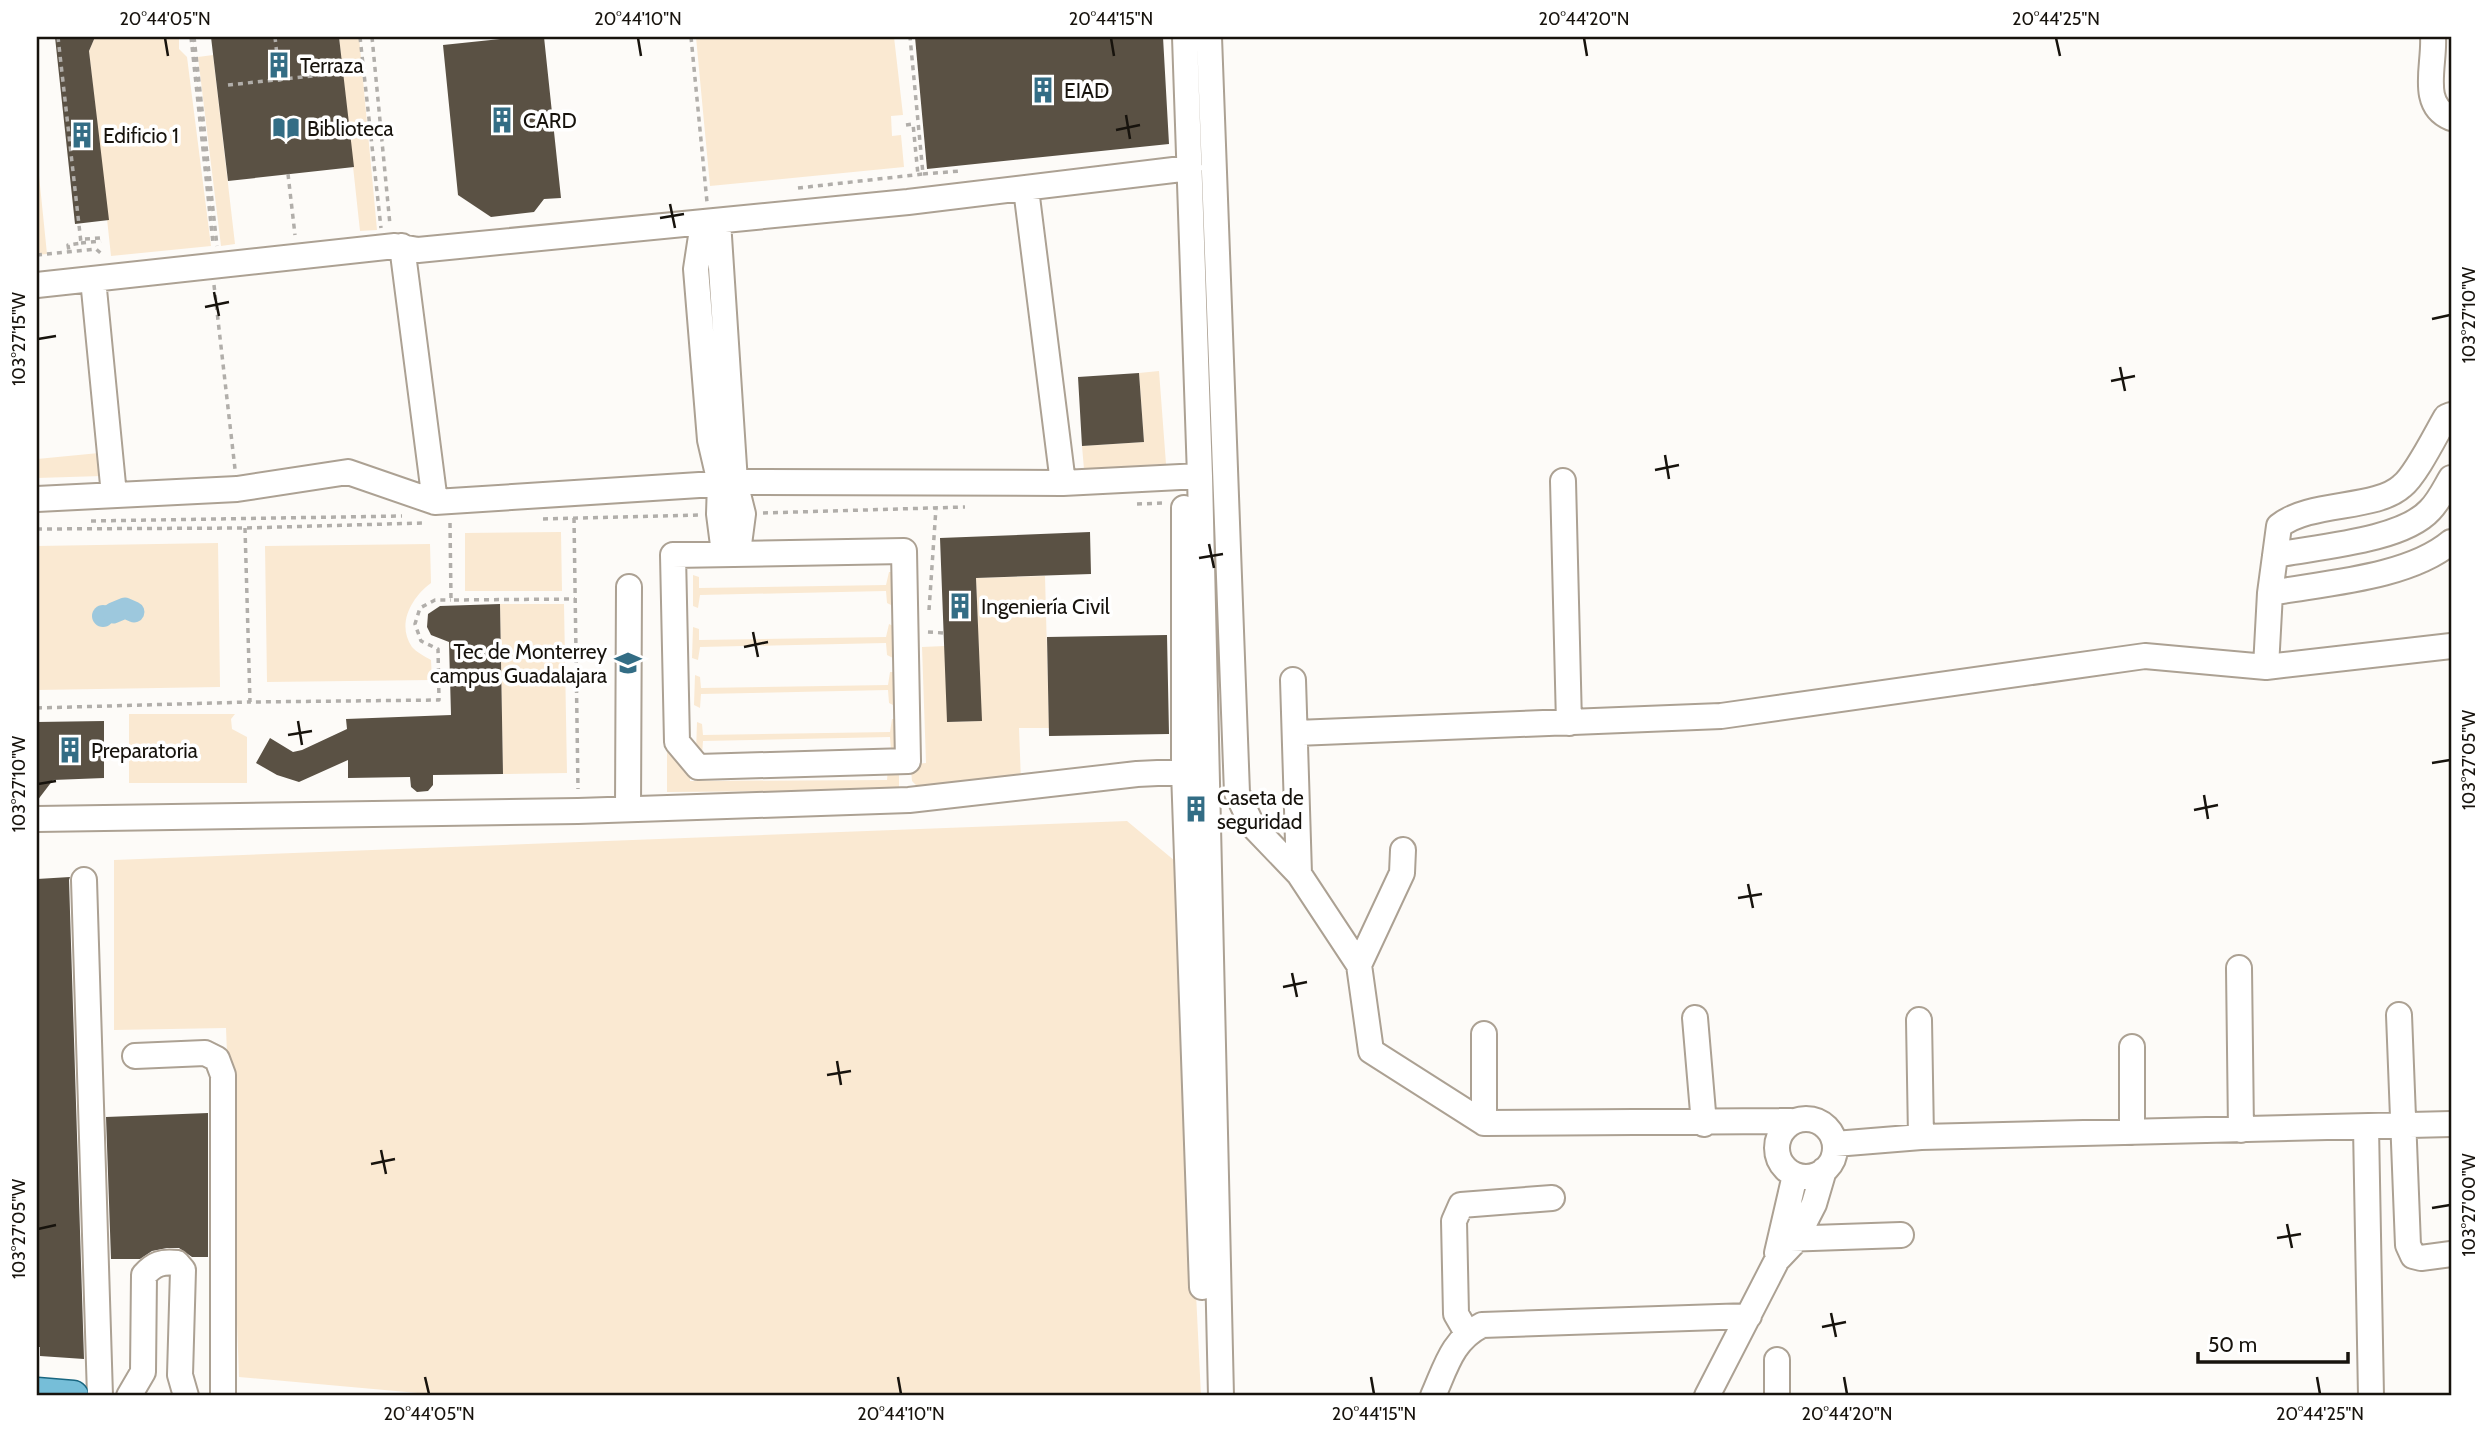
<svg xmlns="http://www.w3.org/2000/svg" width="2488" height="1433" font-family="Cabin,sans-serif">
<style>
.green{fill:#fae9d2}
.water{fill:#9dc8dd}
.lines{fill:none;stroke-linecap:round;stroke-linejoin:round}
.canal{stroke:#9dc8dd;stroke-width:21}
.building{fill:#5a5144}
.minor-casing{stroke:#aca193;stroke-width:28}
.major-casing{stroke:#196680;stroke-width:33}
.path{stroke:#b1aeaa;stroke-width:3.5;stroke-dasharray:5 5;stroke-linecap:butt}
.minor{stroke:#fff;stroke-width:24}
.major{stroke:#76bed8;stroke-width:30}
.ticks{fill:none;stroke:#17130d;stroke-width:2.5}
.labels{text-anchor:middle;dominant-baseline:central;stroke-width:7;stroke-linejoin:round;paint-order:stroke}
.poi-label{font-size:21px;fill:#17130d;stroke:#fff;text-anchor:start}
.neatline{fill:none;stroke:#17130d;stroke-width:2.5}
.ticks-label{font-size:18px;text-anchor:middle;fill:#17130d}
</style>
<rect width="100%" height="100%" fill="#fdfbf8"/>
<path class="green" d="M95,37H179V49L187,57L211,246L111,256L89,51Z
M339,37H359L377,230L360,231Z
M696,37H894L903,115L891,116L892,136L901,135L904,167L710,186Z
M213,55L235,244L221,246L198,57Z
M37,156L47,254L37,255Z
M1159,371L1166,464L1084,469L1082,446L1144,442L1139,373Z
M99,453L102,476L37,478V459Z
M561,532L562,591H465V533Z
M218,543L220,687L37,690V546Z
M430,544L431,583C412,597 396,624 412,647C416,652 426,657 431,660L432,680L267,682L265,546Z
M889,572H893V606L887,603L886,591L700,595L698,608L693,606V575L699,577V588L886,585Z
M1045,576L1049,728H1019L1021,782L917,786L912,781L911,770L915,764L926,763L922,647L945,646L948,722L981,721L976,578Z
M500,604H564L567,773L503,774Z
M889,624L895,627L893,658L887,655L886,643L700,647L698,660L692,658L693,627L699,629V640L886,637Z
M890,672H894L895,706L889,703L888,690L701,694L700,708L694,705L695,675L700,677L701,688L888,685Z
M129,714H235L231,719L232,729L247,737V783H129Z
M892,719H896L898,750H891L890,737L703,741L702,755L696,752L697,722L702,724L703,735L890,732Z
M674,749L690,768V781L887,780L888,768L899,769V790L667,792V750Z
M1127,821L1175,861L1201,1396H451L239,1377L226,1028L114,1030V860Z"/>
<path class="water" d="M92 616a11 11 0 1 1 22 0a11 11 0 1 1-22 0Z"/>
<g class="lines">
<path class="canal" d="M113,613L125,608L134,612"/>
</g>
<path class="building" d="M55,37H95L89,51L109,220L75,224Z
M211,37H339L354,167L228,181Z
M519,37H544L561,198L544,199L534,212L491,217L458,195L443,45Z
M915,37H1163L1169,144L927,169Z
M1139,373L1144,442L1082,446L1078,377Z
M1090,532L1091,574L976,578L982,721L947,722L940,538Z
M500,604L503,774L433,775V785L428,791L417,792L411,787L410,777L348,778V760L299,782L277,775L256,763L270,738L293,752L302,750L347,729L346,719L451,715L449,642L431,635L427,627L428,614L440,606Z
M1167,635L1169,734L1049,736L1047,637Z
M104,721V778L53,780L37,801V722Z
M70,877L69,880L84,1359L40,1356V1347H37V879Z
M208,1113V1257H192L179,1248H167L152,1251L140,1259H111L106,1117Z"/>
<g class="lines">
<g class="minor-casing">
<path id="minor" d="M1185,37L1200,476L1221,1396
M1209,37L1237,793L1252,825L1299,874
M2433,37C2435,65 2419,105 2451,118
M1026,189L1063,483L1200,476
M718,221L735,482L743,514L738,552
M703,223L696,269L710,440L720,483L719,514L724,553
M402,246L435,502
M93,279L114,495
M37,285L395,246L418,250L908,202L1190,168
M1563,481L1569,723
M37,499L237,489L348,472L435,502L746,482L1063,483
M1184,508V771L1202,1287
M904,551L908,761L698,767L677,742L673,555Z
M2275,555C2316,547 2402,541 2430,510C2439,501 2445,488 2451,478
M2270,593L2279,526C2310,501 2376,510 2402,486C2416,475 2436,434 2446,417L2451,415
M2266,667L2270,593C2325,583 2408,578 2451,542
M1293,680L1299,874L1359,965L1371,1051L1484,1123L1791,1121
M1296,733L1721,716L2145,656L2266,667L2451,646
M628,809L629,587
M37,819L578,811L909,800L1137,774L1199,771
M84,880L100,1396
M1359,965L1402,873L1403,850
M2239,968L2241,1130
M2399,1015L2408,1245L2413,1256L2421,1258L2451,1254
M1695,1018L1704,1124
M1919,1020L1921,1137
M1484,1034V1123
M135,1056L205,1053L217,1059L223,1075V1396
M1777 1148a29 29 0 1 1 58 0a29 29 0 1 1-58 0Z
M2366,1127L2371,1396
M2132,1132V1047
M1835,1144L1921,1137L2451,1124
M1783,1239L1901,1235
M1777,1253L1795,1175
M1467,1333L1456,1314L1454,1221L1461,1205L1552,1198
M129,1396L143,1372L144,1275C154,1264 162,1261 177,1263L183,1270L180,1375L186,1396
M1433,1396C1446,1367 1452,1340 1482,1325L1749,1316
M1707,1396L1777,1260L1795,1241L1814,1204L1824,1170
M1777,1396V1360"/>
</g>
<g class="major-casing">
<path id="major" d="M37,1393L73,1396"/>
</g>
<path class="path" d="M58,37L81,243L68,245L69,251
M191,37L213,243
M194,37L217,246
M275,37L280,83
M360,37L381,228
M372,37L390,225
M691,37L707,202
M228,85L331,74
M906,125L913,124L918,175
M288,174L295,235
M923,174L960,171
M798,188L923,174L910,37
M85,239L100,238L101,241
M81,243L101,241
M37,255L96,249L104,256
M214,285L235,469
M1137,504L1164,503
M763,513L965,507
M574,518L578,789
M543,519L699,515
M91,521L402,516
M450,523L451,600L575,599
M245,528L250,702L439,700L438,649L421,641L415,624L420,608L435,600H451
M37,529L245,528L423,523
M929,610L936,508
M928,632L944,633
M37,708L250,702"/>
<use href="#minor" class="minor"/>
<use href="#major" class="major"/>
</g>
<path class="ticks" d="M165,38L168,56M638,38L641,56M1111,38L1114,56M1584,38L1587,56M2056,38L2060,56M1126,115L1130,139M1116,130L1140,125M670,204L675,228M660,218L684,214M214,292L219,316M205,307L229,302M2432,319L2450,315M38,339L56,336M2120,367L2125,391M2111,381L2135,376M1665,455L1669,479M1655,470L1679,465M1209,544L1214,568M1199,558L1223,554M753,632L758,657M744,647L768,642M298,721L302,745M288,735L312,731M2432,763L2450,760M38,784L56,781M2204,795L2208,819M2194,810L2218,805M1748,884L1753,908M1738,898L1762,894M1292,973L1297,997M1283,987L1307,982M837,1061L841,1085M827,1075L851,1071M381,1150L386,1174M371,1164L395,1159M2432,1208L2450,1205M2287,1224L2292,1248M38,1229L56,1225M2277,1238L2301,1234M1831,1313L1836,1337M1822,1327L1846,1322M425,1377L429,1394M898,1377L901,1394M1371,1377L1374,1394M1844,1377L1847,1394M2317,1377L2320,1394"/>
<defs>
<g id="building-bare" transform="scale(2.1)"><path d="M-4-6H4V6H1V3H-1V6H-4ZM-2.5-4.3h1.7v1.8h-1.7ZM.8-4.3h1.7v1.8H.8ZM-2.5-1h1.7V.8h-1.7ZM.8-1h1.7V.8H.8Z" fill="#336d85" stroke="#fff" stroke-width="2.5" paint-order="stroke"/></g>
<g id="library-bare" transform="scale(2.1)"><path d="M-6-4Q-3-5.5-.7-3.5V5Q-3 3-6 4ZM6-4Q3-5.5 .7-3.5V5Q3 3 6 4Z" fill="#336d85" stroke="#fff" stroke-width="2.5" paint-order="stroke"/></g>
<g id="university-bare" transform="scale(2.1)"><path d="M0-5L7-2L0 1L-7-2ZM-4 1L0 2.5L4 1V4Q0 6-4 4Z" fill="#336d85" stroke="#fff" stroke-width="2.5" paint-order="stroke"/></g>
</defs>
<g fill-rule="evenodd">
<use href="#building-bare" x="279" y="65"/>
<use href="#building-bare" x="1043" y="90"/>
<use href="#building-bare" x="502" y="120"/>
<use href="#library-bare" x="286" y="128"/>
<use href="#building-bare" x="82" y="135"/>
<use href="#building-bare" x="960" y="606"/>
<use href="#university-bare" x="628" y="663"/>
<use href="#building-bare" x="70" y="750"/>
<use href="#building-bare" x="1196" y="809"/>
</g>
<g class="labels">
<g class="poi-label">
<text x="300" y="65">Terraza</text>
<text x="1064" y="90">EIAD</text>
<text x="523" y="120">CARD</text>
<text x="307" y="128">Biblioteca</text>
<text x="103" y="135">Edificio 1</text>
<text x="981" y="606">Ingeniería Civil</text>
<text x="607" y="651" text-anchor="end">Tec de Monterrey<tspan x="607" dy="24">campus Guadalajara</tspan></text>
<text x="91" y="750">Preparatoria</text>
<text x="1217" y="797">Caseta de<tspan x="1217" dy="24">seguridad</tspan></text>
</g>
</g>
<rect width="2488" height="1433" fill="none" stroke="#ffffff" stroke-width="77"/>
<path d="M2198 1352v10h150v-10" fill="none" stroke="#17130d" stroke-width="3.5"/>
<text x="2208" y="1352" font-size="21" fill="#17130d" stroke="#ffffff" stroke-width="5" paint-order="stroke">50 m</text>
<rect x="38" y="38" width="2412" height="1356" class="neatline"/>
<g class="ticks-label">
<text x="165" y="25">20°44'05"N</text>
<text x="638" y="25">20°44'10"N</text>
<text x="1111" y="25">20°44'15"N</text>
<text x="1584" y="25">20°44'20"N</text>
<text x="2056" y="25">20°44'25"N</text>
<text transform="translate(2469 315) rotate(-90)" y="6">103°27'10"W</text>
<text transform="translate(19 339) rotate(-90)" y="6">103°27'15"W</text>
<text transform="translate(2469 760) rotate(-90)" y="6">103°27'05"W</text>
<text transform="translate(19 784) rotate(-90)" y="6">103°27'10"W</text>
<text transform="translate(2469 1205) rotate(-90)" y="6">103°27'00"W</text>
<text transform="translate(19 1229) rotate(-90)" y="6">103°27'05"W</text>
<text x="429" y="1420">20°44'05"N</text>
<text x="901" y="1420">20°44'10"N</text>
<text x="1374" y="1420">20°44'15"N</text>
<text x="1847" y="1420">20°44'20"N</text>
<text x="2320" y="1420">20°44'25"N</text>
</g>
</svg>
